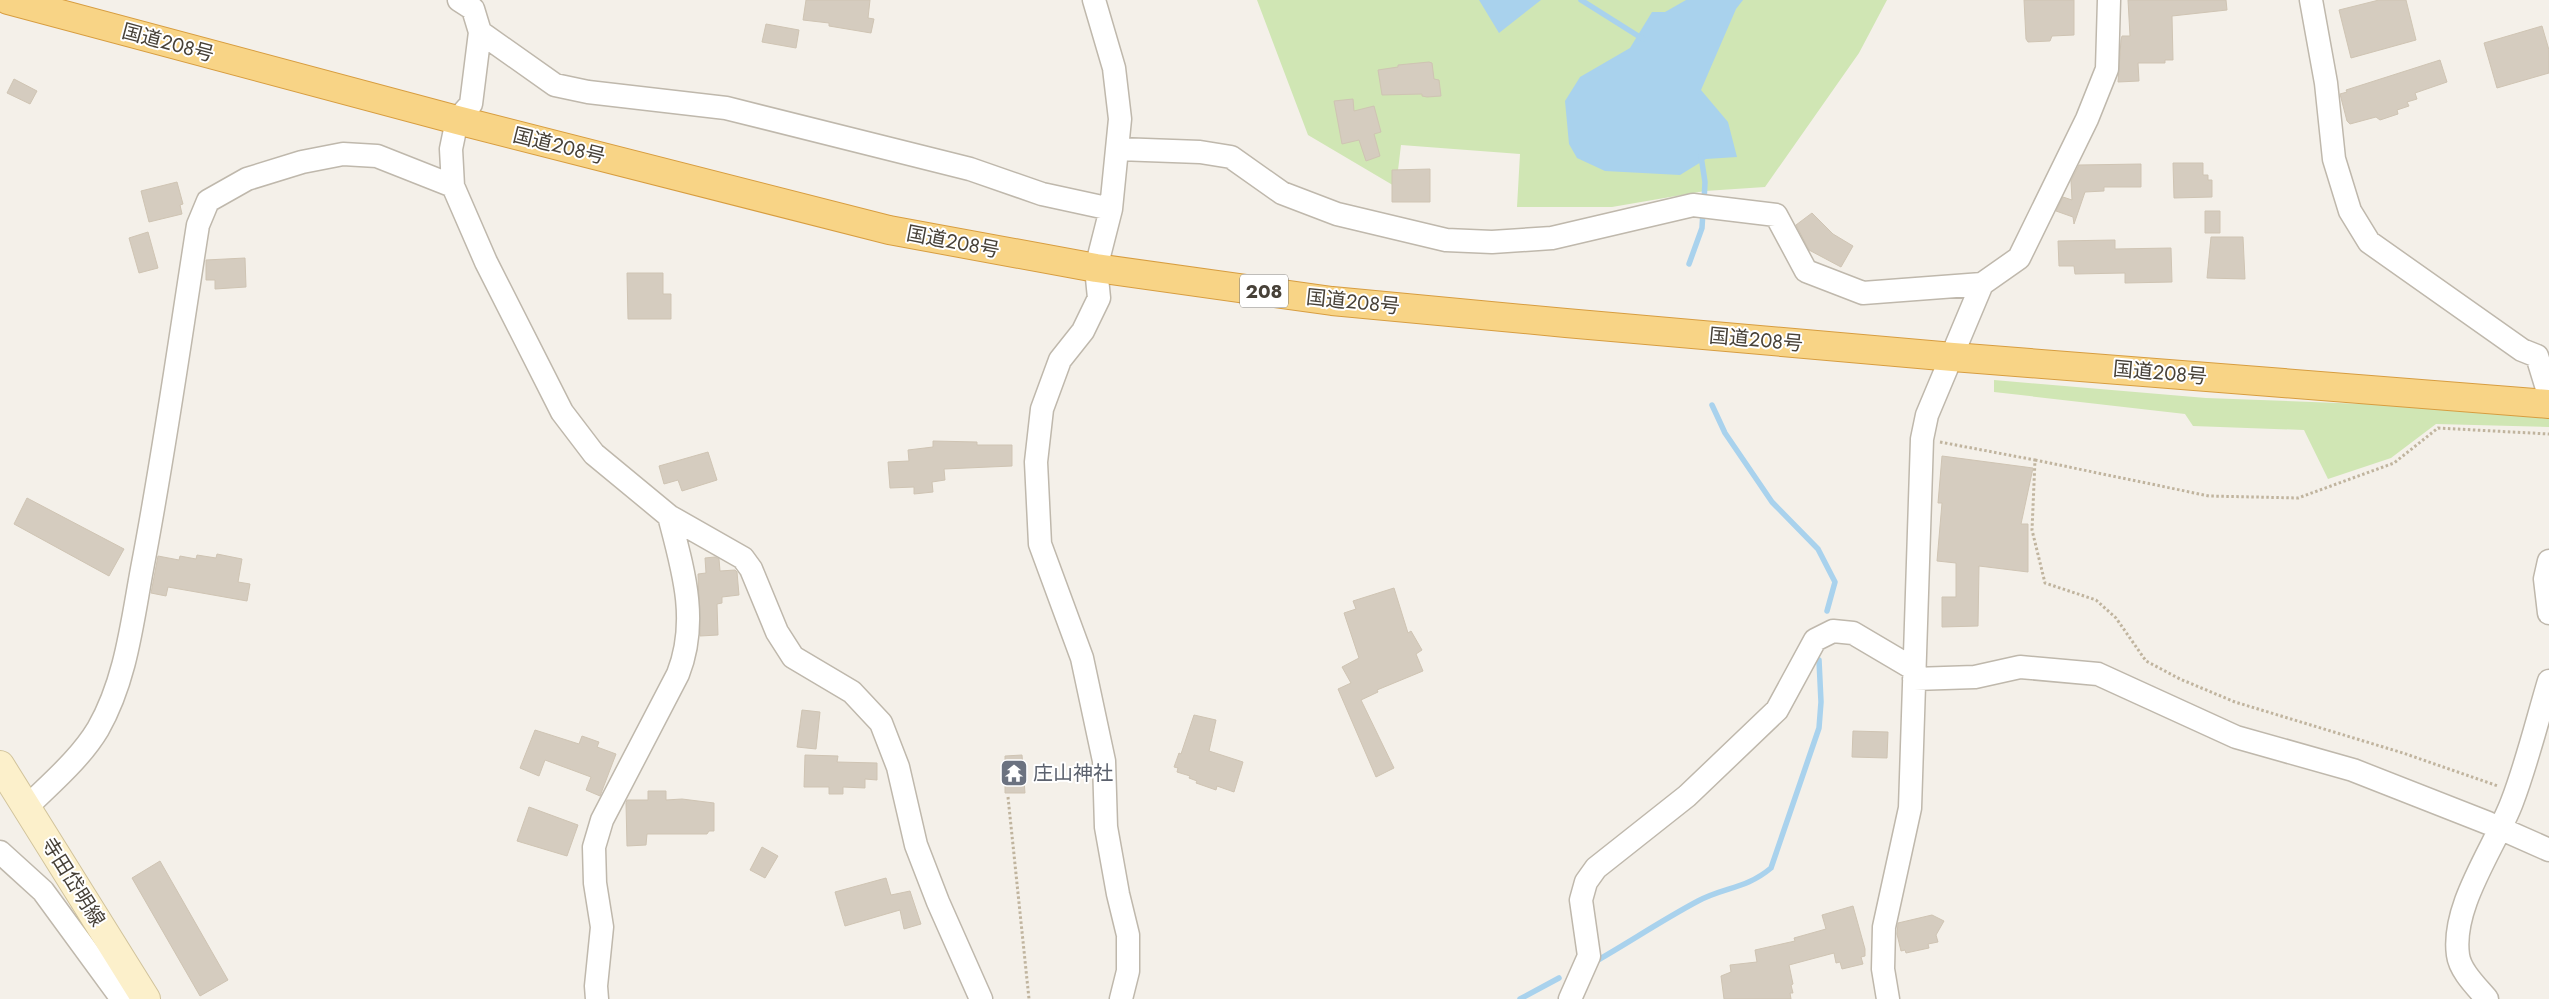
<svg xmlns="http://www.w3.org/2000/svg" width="2549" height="999" font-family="Jost,'Noto Sans JP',sans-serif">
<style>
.green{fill:#d0e6b4}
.water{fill:#a9d2ed}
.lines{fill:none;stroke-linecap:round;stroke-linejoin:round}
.stream{stroke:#a9d2ed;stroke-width:5.5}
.building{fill:#d5ccbf;stroke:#cfc4b3}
.minor-casing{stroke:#bfb8ac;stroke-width:25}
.secondary-casing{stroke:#d1c39b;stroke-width:30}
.trunk-casing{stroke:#d79d40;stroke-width:30}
.path{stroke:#c0b49e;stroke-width:3;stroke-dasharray:2.5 2.5;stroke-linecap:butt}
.minor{stroke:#fff;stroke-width:22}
.secondary{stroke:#fcf0cb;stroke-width:28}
.trunk{stroke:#f8d486;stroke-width:28}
.labels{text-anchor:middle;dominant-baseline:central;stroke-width:4;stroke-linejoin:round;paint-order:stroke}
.shield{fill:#fff;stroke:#7e7a74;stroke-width:1}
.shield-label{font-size:19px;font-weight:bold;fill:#474138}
.street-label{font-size:20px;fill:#474138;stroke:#fff}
.worship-label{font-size:20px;fill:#5b616d;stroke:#fff;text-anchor:start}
</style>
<rect width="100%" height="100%" fill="#f4f0e9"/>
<path class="green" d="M1257,0H1887L1859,53L1765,187L1705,191L1612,207H1517L1520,154L1401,145L1396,187L1308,135Z
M1994,380L2206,398L2364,404L2418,402L2549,416V427L2436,424L2391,458L2328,479L2304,430L2193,426L2185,414L1994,392Z"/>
<path class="water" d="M1479,0H1541L1499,33Z
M1686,0H1743L1736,9L1701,90L1728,122L1737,157L1706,159L1680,175L1605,171L1577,158L1569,144L1565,101L1580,77L1630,48L1652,12H1665Z"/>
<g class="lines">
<path class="stream" d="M1581,0L1643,39
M1701,156L1705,182L1704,201
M1689,264L1702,228L1703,211
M1712,405L1725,433L1772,502L1818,549L1835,582L1827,611
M1598,960C1631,941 1664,919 1698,901C1724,887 1746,889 1771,868L1819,728L1821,702L1819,660
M1520,999L1559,978"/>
</g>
<path class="building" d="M806,0H870L868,18L874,19L871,33L829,26V23L803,20Z
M2024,0H2074V35L2052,36L2050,41L2028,42L2026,39Z
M2128,0H2226L2227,10L2172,16L2173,60H2165V63H2138L2139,81L2118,82L2121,40L2122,36H2130Z
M2379,0H2406L2416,40L2351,58L2339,10Z
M766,24L799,30L796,48L762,42Z
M2542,26L2549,50V73L2497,88L2484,43Z
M2440,60L2447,82L2415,93L2417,99L2407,102L2409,106L2397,110L2398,114L2380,120L2376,117L2350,124L2347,121L2340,94L2347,92L2346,90Z
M1429,62L1432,63L1434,79L1439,80L1441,96L1427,97L1422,96V94L1382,95L1378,70L1398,67V65Z
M14,79L37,91L30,104L7,93Z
M1353,99L1354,111L1374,106L1381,132L1374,134L1380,156L1366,161L1359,140L1342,144L1334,101Z
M2173,163H2203V175H2208V180H2212V197L2174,198Z
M2141,164V187H2104V191L2085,192L2074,224L2073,217L2056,211L2063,197L2072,200L2071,181L2079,165Z
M1430,169V202H1392V170Z
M177,182L183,204L180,205L182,214L149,222L141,191Z
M2205,211H2220V233H2205Z
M1812,213L1833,234L1853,246L1841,267L1809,250L1796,225Z
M148,232L158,268L139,273L129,238Z
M2211,237H2243L2245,279L2207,278Z
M2115,240V249L2171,248L2172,282L2125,283V273L2075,274L2074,266H2059L2058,241Z
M245,258L246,287L215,289V280H206V260Z
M627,273H663V294H671V319H628Z
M933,441L977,442V445H1012V466L944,469L945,480L932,482L933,492L914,494V487L890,488L888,462L909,461L908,450L933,447Z
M708,452L717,480L682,491L678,480L664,484L659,466Z
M1942,456L2033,468L2021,524H2028V572L1979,566L1978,626L1942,627V597H1956V563L1937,561L1942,503H1938Z
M27,498L124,549L109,576L14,524Z
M217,554L242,559L238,582L250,584L247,601L168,587L166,596L151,593L158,556L179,560L180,556L196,559L197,555L216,558Z
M715,557L719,559L720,571L735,570L737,572L739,595L722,597V603L717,604L718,635L700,636L698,574L706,573L705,558Z
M1394,588L1408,633L1411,631L1422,650L1416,654L1423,671L1377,690L1378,692L1361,700L1394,768L1376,777L1338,689L1351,683L1342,667L1359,658L1344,613L1356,609L1353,601Z
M802,710L820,712L816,749L797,747Z
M1194,715L1216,720L1209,751L1243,762L1234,792L1217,786L1216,790L1196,783L1197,781L1189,778L1190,776L1177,772L1178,768L1174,767L1179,753L1181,754Z
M535,730L579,744L582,736L599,742L597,747L616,754L600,796L586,790L591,777L545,760L539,776L520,768Z
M1853,731L1888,732L1887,758L1852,757Z
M805,755L838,756L837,762L877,763V780L865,779V788L843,787V794H829V787H804Z
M1022,755L1025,793H1005V756Z
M648,791H666V800L682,799L714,803V831H709L707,834H647L646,845L627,846L626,803L627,800H648Z
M529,807L578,825L567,856L517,841Z
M762,847L778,856L765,878L750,870Z
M160,861L228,980L200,996L132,878Z
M886,878L891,895L910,891L921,924L904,929L900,910L845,926L835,892Z
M1853,906L1865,949V956L1861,957L1863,964L1842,969L1840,962L1836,963L1834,953L1789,965L1793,984L1791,985L1793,993H1790L1791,999H1724L1721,976L1731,972L1730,965L1757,962L1755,950L1795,941L1794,938L1826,929L1822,915Z
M1932,915L1944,921L1936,935L1938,942L1928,944L1929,948L1906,953L1905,950L1901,951L1897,934L1898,923Z"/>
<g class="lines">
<g class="minor-casing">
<path id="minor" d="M459,0L473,9L480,32L471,104L457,120L451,149L453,186L486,262L562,412L594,454L669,516L743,558L751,569L777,632L793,657L852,692L881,723L898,767L916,845L938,902L981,999
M1094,0L1114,68L1120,119L1111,209L1096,268L1099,298L1083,331L1060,360L1042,409L1036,462L1040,544L1082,658L1104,761L1106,827L1118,894L1128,935V971L1121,999
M2311,0L2326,83L2334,159L2350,211L2369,242L2522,350L2537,356
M480,32L555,85L588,92L726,108L970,169L1042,194L1111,209
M1118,149L1200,152L1231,157L1282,193L1337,214L1446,240L1492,242L1552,238L1693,205L1776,215L1806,271L1863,293L1982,284
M2537,356L2549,395
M2549,561L2545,579L2549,613
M1914,679L1975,677L2020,667L2098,674L2236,737L2353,770L2488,823L2549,850
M27,807C51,783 80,759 98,729C126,680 132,623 142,569C164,455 180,339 198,225L208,201L247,179L302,162L343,154L377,156L453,186
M0,852L43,891L122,999
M597,999L596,986L602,927L595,883L594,847L602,820L678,674C699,621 683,569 669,516
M1570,999L1589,956L1581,900L1586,882L1596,868L1687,796L1777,710L1815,640L1833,631L1853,633L1914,669
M1888,999L1883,969L1884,927L1910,808L1922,439L1927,415L1982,284L2019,258L2087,119L2107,69L2109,0
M2487,999C2477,987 2460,971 2458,955C2451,906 2495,847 2512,802C2527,763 2537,721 2549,681"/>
</g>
<g class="secondary-casing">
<path id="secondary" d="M0,765L146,999"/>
</g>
<g class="trunk-casing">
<path id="trunk" d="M8,0L457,120L889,230L1096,268L1332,301L1566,323L1953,357L2549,404"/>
</g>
<path class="path" d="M1940,442L2035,460L2032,530L2045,583L2096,600L2116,618L2146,661L2180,679L2235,702L2403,753L2498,786
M2035,460L2209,496L2298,498L2394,463L2438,428L2549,434
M1008,797L1029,999"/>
<use href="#minor" class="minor"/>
<use href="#secondary" class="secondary"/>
<use href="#trunk" class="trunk"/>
</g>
<defs>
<g id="temple-square" transform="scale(1.4375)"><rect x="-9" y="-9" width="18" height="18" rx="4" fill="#6b7280" stroke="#fff"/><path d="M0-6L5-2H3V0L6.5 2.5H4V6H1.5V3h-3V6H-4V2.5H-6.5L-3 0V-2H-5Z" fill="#fff"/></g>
</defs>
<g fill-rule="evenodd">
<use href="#temple-square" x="1014" y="773"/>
</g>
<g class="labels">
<rect class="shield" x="1240" y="274.5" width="48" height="33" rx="4"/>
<g class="shield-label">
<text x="1264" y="291">208</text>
</g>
<g class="street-label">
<text transform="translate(168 43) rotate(15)">国道208号</text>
<text transform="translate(559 146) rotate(14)">国道208号</text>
<text transform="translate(953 242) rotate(11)">国道208号</text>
<text transform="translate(1353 302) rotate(6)">国道208号</text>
<text transform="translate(1756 340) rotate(5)">国道208号</text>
<text transform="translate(2160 373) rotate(5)">国道208号</text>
<text transform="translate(73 882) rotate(58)">寺田岱明線</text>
</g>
<g class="worship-label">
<text x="1033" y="773">庄山神社</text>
</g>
</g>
</svg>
